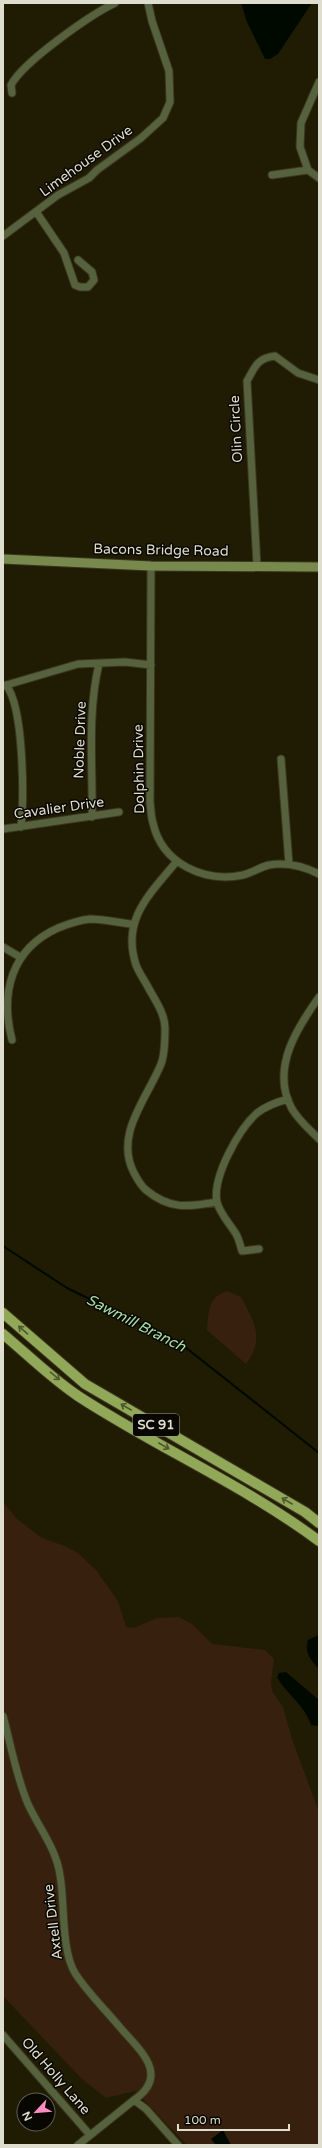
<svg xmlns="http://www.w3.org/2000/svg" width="322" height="2148" font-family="'Varela Round',sans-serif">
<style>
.green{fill:#37200e}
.water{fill:#000900}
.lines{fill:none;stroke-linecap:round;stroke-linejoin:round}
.stream{stroke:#000900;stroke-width:2}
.minor-casing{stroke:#3b371f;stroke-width:9}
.secondary-casing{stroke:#3b371f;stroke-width:11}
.primary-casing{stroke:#3b371f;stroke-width:12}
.minor{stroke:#56613d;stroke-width:7}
.secondary{stroke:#78894d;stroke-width:9}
.primary{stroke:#92a859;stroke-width:10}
.oneway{stroke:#4d582d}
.labels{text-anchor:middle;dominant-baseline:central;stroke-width:3;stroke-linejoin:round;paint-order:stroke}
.shield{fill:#080701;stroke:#9e9d90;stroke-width:1}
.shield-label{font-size:13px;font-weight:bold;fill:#dfddce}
.street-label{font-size:14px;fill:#dfddce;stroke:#080701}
.water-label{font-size:15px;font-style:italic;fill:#a6dda4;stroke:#080701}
</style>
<rect width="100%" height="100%" fill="#201c03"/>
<path class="green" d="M227,1291L241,1297C254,1321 265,1339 246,1364L207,1330C209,1311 207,1298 227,1291Z
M3,1502L17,1519L42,1538L65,1546L78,1553L96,1570L118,1601L126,1627L134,1628L157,1618L179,1617L192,1624L212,1644L265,1650L274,1659L271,1681L272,1691L283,1707L292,1739L319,1812V2145H187L135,2091L106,2098L81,2078L3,1996Z"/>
<path class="water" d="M241,3H312L278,54L270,59H265L247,22Z
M319,1635V1669C311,1660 304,1653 308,1640Z
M286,1672L319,1700V1726L311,1725C305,1705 287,1695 277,1677L279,1673Z
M223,2130L231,2145H216L211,2139Z"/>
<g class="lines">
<path class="stream" d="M3,1246L67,1288L180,1343L319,1453"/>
<g class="minor-casing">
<path id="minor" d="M12,93L11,85C23,62 90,15 115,3
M308,170L300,147L301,123L319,82
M272,175L308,170L319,178
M37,213L64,253L75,285L80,287H88L94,280L92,272L78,260
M3,236L58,195L89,178L97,170L141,138L163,118L170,102L169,71L152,21L148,3
M151,566L150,802C151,809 151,817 153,823C162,864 205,883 243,875C252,873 260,867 269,865C287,862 303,866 319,874
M257,566L247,381C255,367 257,358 275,356L298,373L319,380
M6,685C24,707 24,797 21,827
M3,686L78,664L125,662L151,665
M281,759L289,864
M92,817C93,767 87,713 99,664
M3,829L119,812
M177,861C150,894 121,919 136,965C139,973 145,981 149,989C155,1000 165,1014 165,1028C165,1038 165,1054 161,1064C147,1099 114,1134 134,1173C138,1180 140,1185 146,1190C170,1210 188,1207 217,1202
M3,947L20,957
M319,997C297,1028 271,1068 291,1107C297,1119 309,1129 319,1139
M12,1040C0,993 11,949 58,928C68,924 79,920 90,919C104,919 119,923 132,924
M259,1249L242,1251C240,1245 239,1239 236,1234C230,1224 220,1214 217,1202C212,1177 239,1129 257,1113C266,1106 277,1102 288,1099
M3,1716C11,1745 16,1776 28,1804C39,1828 56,1848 60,1875C65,1903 61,1950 75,1973C87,1992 104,2008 118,2025C137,2048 172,2074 134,2100
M3,2035L90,2135
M78,2145L134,2100L146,2109L178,2145"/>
</g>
<g class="secondary-casing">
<path id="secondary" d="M3,559L151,566L319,567"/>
</g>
<g class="primary-casing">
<path id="primary" d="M3,1313L85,1384L305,1512L319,1523
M3,1334C27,1354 51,1378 78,1396C156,1447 244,1485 319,1541"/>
</g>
<use href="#minor" class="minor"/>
<use href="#secondary" class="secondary"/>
<use href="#primary" class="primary"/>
</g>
<defs><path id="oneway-shaft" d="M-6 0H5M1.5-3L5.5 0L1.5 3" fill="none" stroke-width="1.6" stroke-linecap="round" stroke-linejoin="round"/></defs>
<g class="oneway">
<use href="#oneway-shaft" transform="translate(23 1330) rotate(-139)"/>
<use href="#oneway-shaft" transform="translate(55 1376) rotate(40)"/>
<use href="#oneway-shaft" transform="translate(126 1407) rotate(-150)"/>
<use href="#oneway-shaft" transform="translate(164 1446) rotate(30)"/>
<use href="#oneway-shaft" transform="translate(287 1501) rotate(-150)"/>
</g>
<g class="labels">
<rect class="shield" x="133" y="1414" width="46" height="22" rx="3"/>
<g class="shield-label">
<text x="156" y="1425">SC 91</text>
</g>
<g class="street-label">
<text transform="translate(86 161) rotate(-36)">Limehouse Drive</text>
<text transform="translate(236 429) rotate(-93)">Olin Circle</text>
<text transform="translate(161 550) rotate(1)">Bacons Bridge Road</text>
<text transform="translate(80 740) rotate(-88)">Noble Drive</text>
<text transform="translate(139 769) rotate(-91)">Dolphin Drive</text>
<text transform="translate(59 808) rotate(-8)">Cavalier Drive</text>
<text transform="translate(53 1922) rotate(-97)">Axtell Drive</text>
<text transform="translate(56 2076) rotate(49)">Old Holly Lane</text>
</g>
<g class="water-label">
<text transform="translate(136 1323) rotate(27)">Sawmill Branch</text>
</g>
</g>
<rect width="322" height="2148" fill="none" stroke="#dfddce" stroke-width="8"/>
<g transform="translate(36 2112) rotate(244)"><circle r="19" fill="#080701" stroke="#5e5d53"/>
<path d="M0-3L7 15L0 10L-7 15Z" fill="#fd8ec0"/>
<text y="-6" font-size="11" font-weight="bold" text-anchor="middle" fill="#dfddce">N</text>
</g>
<path d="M178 2124v6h111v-6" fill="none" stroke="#dfddce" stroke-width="2"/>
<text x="184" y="2124" font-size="12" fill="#dfddce" stroke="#080701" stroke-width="3" paint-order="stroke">100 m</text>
</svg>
